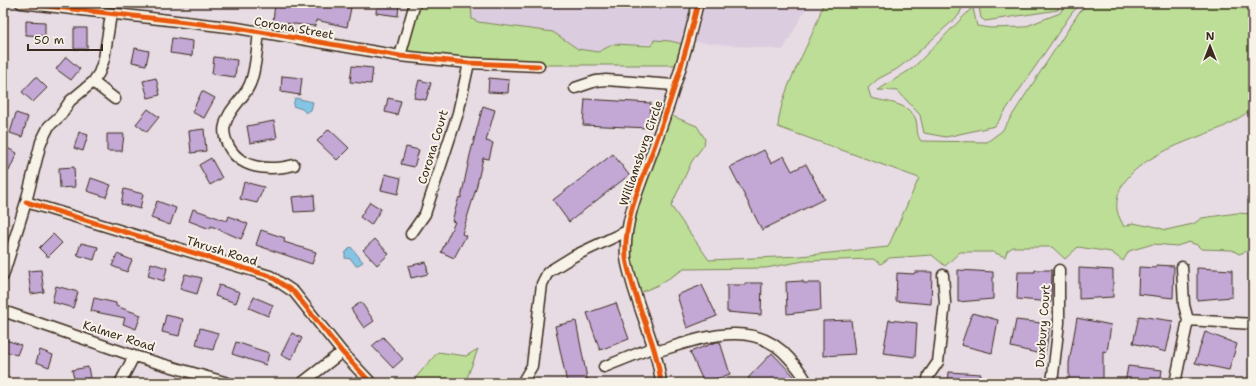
<svg xmlns="http://www.w3.org/2000/svg" width="1256" height="386" font-family="'Shantell Sans',sans-serif">
<style>
.built{fill:#dcccdf}
.green{fill:#bdde97;stroke:#7c845a}
.water{fill:#84c5e5;stroke:#678795}
.building{fill:#c3a8d6;stroke:#3b2a1e}
.lines{fill:none;stroke-linecap:round;stroke-linejoin:round}
.minor-casing{stroke:#3b2a1e;stroke-width:13}
.minor{stroke:#f7f3e8;stroke-width:10}
.cycleway-casing{stroke:#f7f3e8;stroke-width:8}
.cycleway{stroke:#e8590c;stroke-width:5}
.labels{text-anchor:middle;dominant-baseline:central;stroke-width:4;stroke-linejoin:round;paint-order:stroke}
.street-label{font-size:12px;fill:#3b2a1e;stroke:#f7f3e8}
</style>
<rect width="100%" height="100%" fill="#e7dce3"/>
<filter id="ink" filterUnits="userSpaceOnUse"><feTurbulence type="fractalNoise" baseFrequency=".025" numOctaves="2"/><feDisplacementMap in="SourceGraphic" scale="8" xChannelSelector="R" yChannelSelector="G"/><feConvolveMatrix kernelMatrix="1 2 1 2 8 2 1 2 1" color-interpolation-filters="sRGB"/></filter>
<g filter="url(#ink)">
<path class="built" d="M447,3H809L783,50L688,41L687,45L614,44L598,52L578,49L549,31L443,17Z"/>
<path class="green" d="M415,3H471L472,19L478,22L553,32L578,49L598,52L614,44L652,46L654,40L670,41L687,45L681,65H548L401,55Z
M823,3H964L959,15L915,55L897,69L878,79L868,88L871,98C886,102 910,103 916,120C918,128 916,135 921,141L987,142L1002,131L1080,11L1089,3H1253V109C1243,115 1232,123 1221,128C1187,142 1112,163 1117,210C1118,216 1122,222 1124,227L1133,223L1148,226L1149,225L1166,230L1193,224L1202,218L1237,213L1253,214V249L1239,254L1232,250L1201,249L1197,245L1189,242L1177,246L1153,244L1129,251L1123,261L1111,252L1078,247L1065,259L1052,247H1013L1007,251L1005,257L993,252H960L945,266L932,255L889,258L881,264L873,259L804,261L766,268L684,269L658,285L637,294L627,239L667,114L697,126L705,139L704,145L692,161L671,206L709,260L800,256L888,247L919,178L778,127C781,84 813,44 823,3Z
M980,3H1060L1058,10L985,21L981,18L979,7Z
M1066,3H1081L1071,14L995,126L946,137L924,133L920,115L898,91L878,90L913,68L970,10L972,4L977,26L990,28L1024,27L1060,13Z
M478,349L465,383H411L438,352L466,356Z"/>
<path class="water" d="M295,98L313,102L311,110L306,113L302,109L293,106Z
M351,247L363,262L356,266L351,259L345,258V253Z"/>
<path class="building" d="M275,3L331,5V4L351,8L347,27L316,20L315,26L273,22Z
M377,3H399L398,16L376,13Z
M26,21L45,22V36L26,35Z
M74,28H87V49H74Z
M172,38L193,41L192,56L170,53Z
M135,48L149,51L146,65L132,62Z
M66,57L80,69L71,80L56,69Z
M214,57L237,60L235,77L212,74Z
M352,66L373,68L371,84L350,82Z
M282,76L302,78L300,95L281,92Z
M36,77L47,88L33,102L22,92Z
M156,78L160,95L148,98L143,81Z
M489,78L509,80L508,93L488,92Z
M419,80L431,83L426,100L414,98Z
M202,91L215,98L204,118L192,112Z
M388,98L401,101L397,115L385,112Z
M585,99L651,103L649,128L583,125Z
M483,106L495,110L486,141L493,143L489,159L483,158L476,189L462,234L466,236L454,258L441,252L455,222L452,221L459,197L461,198L470,155Z
M148,109L159,117L147,132L136,124Z
M16,113L28,117L22,137L10,133Z
M274,121L277,138L250,143L247,126Z
M204,129L206,151L191,153L189,131Z
M329,129L349,148L337,160L317,141Z
M79,132L88,135L83,151L74,148Z
M107,134H124L122,151H107Z
M5,147L17,153L9,171L3,169V152Z
M406,147L419,150L414,167L401,164Z
M764,150L771,163L784,156L792,171L806,164L824,199L762,230L730,167Z
M613,154L629,175L569,222L553,200Z
M211,158L222,178L210,185L199,165Z
M74,167L75,187L60,188L59,168Z
M385,174L401,178L398,194L381,190Z
M91,178L111,185L106,197L87,191Z
M244,182L264,187L257,203L240,199Z
M124,189L143,194L140,209L121,204Z
M314,195L315,211L294,212L292,197Z
M157,201L176,208L170,225L151,218Z
M370,202L381,209L371,225L360,217Z
M193,209L227,221L229,216L248,224L241,239L211,226L210,229L189,221Z
M261,230L285,238L284,242L316,252L312,264L256,245Z
M53,234L62,243L48,257L39,248Z
M375,239L389,254L377,265L363,250Z
M81,243L98,247L94,260L77,255Z
M117,254L132,260L127,272L112,266Z
M426,262L428,274L411,278L408,266Z
M151,263L167,268L164,281L148,276Z
M1156,265L1174,266L1173,298L1138,294L1139,267L1156,268Z
M1079,268L1113,270V297L1079,299Z
M1197,268L1232,270V297L1197,300Z
M41,270L44,292L31,294L28,271Z
M958,270L993,272V299L958,302Z
M1035,270H1052L1051,302L1017,299L1018,272H1035Z
M915,272H932L931,304L896,301L897,273L914,274Z
M185,274L202,278L197,294L180,289Z
M803,281V283H820L821,310L787,314L786,282Z
M745,283H762L761,315L727,312V285H745Z
M219,285L240,292L236,303L215,296Z
M702,285L717,316L687,328L677,295Z
M56,286L78,292L73,308L52,302Z
M254,297L273,305L268,316L249,308Z
M94,298L116,303V306L141,315L136,329L123,324L125,318L91,311Z
M361,302L374,321L364,328L351,309Z
M616,303L629,339L600,350L587,313Z
M972,313L998,320L992,353L961,345Z
M166,315L183,319L179,336L162,332Z
M1139,316L1173,321L1166,352L1133,343Z
M1077,318L1111,325L1107,352L1103,351V383H1069V363Z
M851,320L855,354L823,356V321Z
M889,320L917,323L915,357L883,353Z
M1016,320L1050,324L1045,355L1011,347Z
M576,321L579,337L588,383H567L555,326Z
M200,328L218,333L213,350L196,345Z
M1205,332L1237,344L1229,370L1195,363Z
M292,333L302,338L291,360L281,355Z
M383,337L403,359L393,368L372,346Z
M3,339L21,345L17,355L3,351Z
M236,342L269,353L266,365L232,354Z
M716,342H720L730,374L704,383L690,352Z
M40,350L53,355L49,367L36,362Z
M772,353L794,376L786,383H753L748,378Z
M1128,366L1162,370L1160,383H1125Z
M88,367L91,383H75L72,370Z
M949,372L981,374L980,383H948Z"/>
<g class="lines">
<g class="minor-casing">
<path id="minor" d="M21,3L237,28L400,56L469,63L539,66
M259,32C257,47 256,70 250,84C244,99 228,109 225,125C223,131 225,138 227,143C239,170 269,171 294,165
M400,56L415,3
M93,82L115,99
M575,88L596,81L606,80L674,85
M26,202L270,276L294,292L342,352L371,383
M411,234L425,214L458,113L469,63
M1182,267L1184,305L1188,320
M3,276L26,202L41,142L49,126L60,116L70,101L93,82L99,73L104,59L111,14
M3,311L134,356L228,383
M655,352C700,339 753,316 789,358C796,366 803,373 807,383
M604,367L654,347
M120,383L134,356
M302,383L342,352
M522,383L532,366L542,284L548,272L574,256L627,231
M661,383C657,346 640,314 631,279C629,272 627,265 626,258C623,217 644,177 657,139C673,95 687,49 698,3
M927,383L929,375L938,362L945,303L943,275
M1052,383L1059,323V270
M1175,383L1188,320L1253,324"/>
</g>
<use href="#minor" class="minor"/>
<g class="cycleway-casing">
<path id="cycleway" d="M21,3L237,28L400,56L469,63L539,66
M26,202L270,276L294,292L342,352L371,383
M661,383C657,346 640,314 631,279C629,272 627,265 626,258C623,217 644,177 657,139C673,95 687,49 698,3"/>
</g>
<use href="#cycleway" class="cycleway"/>
</g>
</g>
<g class="labels">
<g class="street-label">
<text transform="translate(294 28) rotate(10)">Corona Street</text>
<text transform="translate(433 147) rotate(-73)">Corona Court</text>
<text transform="translate(641 153) rotate(-71)">Williamsburg Circle</text>
<text transform="translate(222 251) rotate(17)">Thrush Road</text>
<text transform="translate(1043 326) rotate(-86)">Duxbury Court</text>
<text transform="translate(119 336) rotate(18)">Kalmer Road</text>
</g>
</g>
<rect width="1256" height="386" fill="none" stroke="#f7f3e8" stroke-width="16"/>
<rect x="8" y="8" width="1240" height="370" fill="none" stroke="#3b2a1e" stroke-width="1.5" filter="url(#ink)"/>
<g transform="translate(1210 46)" stroke="#f7f3e8" stroke-width="3" paint-order="stroke">
<path d="M0-3L7 15L0 10L-7 15Z" fill="#3b2a1e"/>
<text y="-6" font-size="11" font-weight="bold" text-anchor="middle" fill="#3b2a1e">N</text>
</g>
<path d="M28 44v6h74v-6" fill="none" stroke="#3b2a1e" stroke-width="2"/>
<text x="34" y="44" font-size="12" fill="#3b2a1e" stroke="#f7f3e8" stroke-width="3" paint-order="stroke">50 m</text>
</svg>
